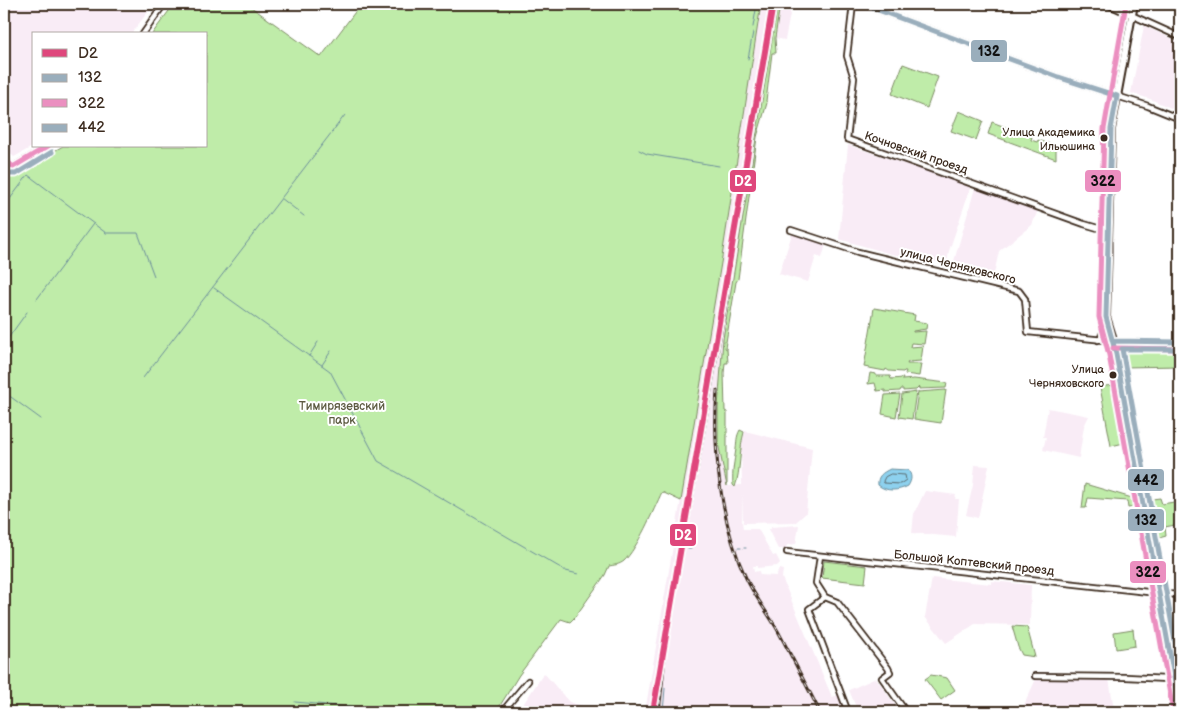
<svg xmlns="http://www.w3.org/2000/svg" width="1184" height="716" font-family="'Balsamiq Sans',sans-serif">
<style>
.built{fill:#f9ecf6}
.green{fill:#bfeca9;stroke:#7d8b64}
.water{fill:#8dd1ee;stroke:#6c8e9b}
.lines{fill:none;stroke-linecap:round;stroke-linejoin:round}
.shore{stroke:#5c6d71;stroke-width:1}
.stream{stroke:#6c8e9b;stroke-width:1}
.street-casing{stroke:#3b2a1e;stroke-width:8}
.secondary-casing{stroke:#3b2a1e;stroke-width:10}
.street{stroke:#fff;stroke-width:4.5}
.secondary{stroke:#fff;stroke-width:6}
.rail-casing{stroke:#3b2a1e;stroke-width:3}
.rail{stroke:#fff;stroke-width:1;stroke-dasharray:4;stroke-linecap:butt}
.bus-1-casing{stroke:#fff;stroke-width:9}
.bus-2-casing{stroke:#fff;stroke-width:9}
.bus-3-casing{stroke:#fff;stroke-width:9}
.bus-4-casing{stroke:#fff;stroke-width:9}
.bus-5-casing{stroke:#fff;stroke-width:9}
.bus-1{stroke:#9aaebc;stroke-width:5}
.bus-2{stroke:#eb8fc0;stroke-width:5}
.bus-3{stroke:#9aaebc;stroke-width:5}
.bus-4{stroke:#eb8fc0;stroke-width:5}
.bus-5{stroke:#9aaebc;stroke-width:5}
.rail-1-casing{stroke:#fff;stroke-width:10}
.rail-1{stroke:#df477c;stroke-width:6}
.bus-dot{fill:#3b2a1e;stroke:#fff;stroke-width:2}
.labels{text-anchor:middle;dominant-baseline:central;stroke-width:4;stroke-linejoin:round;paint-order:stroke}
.bus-label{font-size:11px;fill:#3b2a1e;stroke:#fff;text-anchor:end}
.street-label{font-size:12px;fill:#3b2a1e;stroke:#fff}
.park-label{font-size:12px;fill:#5c5a41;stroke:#fff}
.line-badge{stroke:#fff;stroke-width:2}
.badge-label{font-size:14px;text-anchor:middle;font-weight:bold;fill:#fff}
.pale-badge-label{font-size:14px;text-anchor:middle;font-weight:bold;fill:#111}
</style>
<rect width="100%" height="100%" fill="#fff"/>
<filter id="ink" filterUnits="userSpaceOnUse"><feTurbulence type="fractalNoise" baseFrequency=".02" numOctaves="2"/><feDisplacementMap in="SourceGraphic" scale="10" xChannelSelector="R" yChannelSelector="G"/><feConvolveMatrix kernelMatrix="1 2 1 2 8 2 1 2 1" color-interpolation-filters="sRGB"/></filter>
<g filter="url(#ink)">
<path class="built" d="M4,4H154L131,34H34V146L14,157L4,148Z
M761,4H778L744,211L721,374L718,408L727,486L742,485L741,446L745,431L812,448L806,513L796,522L743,523L742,494V521L743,529H758L773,556L776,555L780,563L777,566L757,568V566H753L754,572L759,571L760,575L776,576L779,569L783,570L782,578L832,697L839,695L846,712H822L818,703L821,712H645L722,257Z
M780,4H792L785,40L775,38Z
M1144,26L1177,41L1175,46H1176L1178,44L1180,45V112L1150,99L1131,93Z
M848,145L971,186L949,251L947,264L891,254L839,239Z
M975,188L1038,210L1032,225L999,251L994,274L952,268Z
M792,234L826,244L822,258L816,256L808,282L779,274Z
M1048,408L1089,416L1084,426L1079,458L1043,450L1046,437H1043Z
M975,465L989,466L978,518L966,515L973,485Z
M925,491L956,495L955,499H959L956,537L912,533L914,514Z
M799,525L796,544L787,545L786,549H778L768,529H771V527Z
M932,578L991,584V581L1031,585L1030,625L975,624L946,643L925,617Z
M544,673L569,702L582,706L586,712H518Z
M876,678L900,712H858L849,690Z
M1036,679H1109L1114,709L1093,712H1025L1024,705Z"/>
<path class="green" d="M174,4H247L321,57L361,4H761L722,257L681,501L662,492C654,509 637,549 624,561C619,565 614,565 609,566L605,575L575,617L570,622L561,619L519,675L496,712H4V170L8,177L63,146H206V34H152Z
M778,4H780L775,38L776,53H772L766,101L767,103L757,137L738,279L736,282L725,348L727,349L728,363H725L724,373L725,411L727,412V486L718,443V408L723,339Z
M903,64L938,77L927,108L892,94Z
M959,111L983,121L976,140L951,131Z
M992,122L1032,137L1031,140L1037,142L1038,140L1056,146V159L988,134Z
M874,308L915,315L914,321L927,323L926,329L913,331V332L926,331L924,344L911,343L910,347L923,346L921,361L908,362L907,364H921L919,376L905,374L906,371H904L903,372L889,371L886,369L885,371L864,367Z
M1180,349V366L1124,367L1123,353L1128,350Z
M870,373L876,374V376H890L891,379L903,378L902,380L914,379L947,383L946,388L919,389V387L916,390L903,391V389H901L900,391L885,392V390L877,391L875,383L868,384Z
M1112,385L1124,443L1111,446L1100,387Z
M946,390L941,423L914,419L918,392Z
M916,392L912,419L899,417L902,394Z
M900,394L896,417L882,414L885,395Z
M740,430L744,432C739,450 741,470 735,487L733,485C732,471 734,463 736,449C737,442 736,437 740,430Z
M1085,484L1132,498L1134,507L1128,508L1127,501L1088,498L1086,508H1082Z
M1160,498L1162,504L1180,501V524L1165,527L1166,536L1159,538L1152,499Z
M824,561L867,566L865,583L822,578Z
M1012,626L1027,627L1035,657L1022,655L1018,647Z
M1133,629L1135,646L1116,649L1114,632Z
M931,675L947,678L955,690L941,700L925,679Z"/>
<path class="water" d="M890,469L908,470C912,475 912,480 908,486C899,491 886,492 878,485C877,476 882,473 890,469Z"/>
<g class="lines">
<path class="shore" d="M891,474L905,475L906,480L900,484L884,483L883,481L885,477Z"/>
<path class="stream" d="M753,27L757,4
M748,59L753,32
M639,150L647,154L719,166
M281,198L304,216
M4,207L28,175L106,233H138L154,276
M214,288L330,371L378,461L392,469
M37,299L93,224
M4,344L27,312
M309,356L318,342
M322,365L331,351
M143,378L345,115
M4,392L41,419
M393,470L566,571L578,574
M672,545L676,546
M738,548H741
M744,548H746
M688,549H691
M295,702L402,712
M663,712L665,688"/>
<g class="street-casing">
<path id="street" d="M853,4L847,56L854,78L847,139L1084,224L1108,231
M862,4L1058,77L1148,106L1180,119
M1107,4L1180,37
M143,34L164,4
M4,158L13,167L48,146
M791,230L858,252L1019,291L1025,299L1028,332L1122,342H1180
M1098,340L1101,338L1105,321
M787,552L1166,594L1180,595
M820,556L816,583L825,597
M825,597L837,602L888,668L890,672L882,678L906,712
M825,597L809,609L848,712
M1035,676L1126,677L1167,679L1180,684
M502,712L528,681"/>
</g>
<g class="secondary-casing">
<path id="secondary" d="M1134,4L1111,129L1106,317L1112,336L1116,354L1180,710"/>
</g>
<use href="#street" class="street"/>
<use href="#secondary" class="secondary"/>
<g class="rail-casing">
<path id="rail" d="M717,391C712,449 721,525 746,578C755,597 768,613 778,631C792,657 806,685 820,712
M659,712L666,650L727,298L731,251"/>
</g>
<use href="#rail" class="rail"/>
<g class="bus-1-casing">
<path id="bus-1" d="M862,4L1058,77L1117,96
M1117,96L1111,129L1106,317L1116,354L1180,710
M1113,341L1180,342"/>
</g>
<g class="bus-2-casing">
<path id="bus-2" d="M1126,4L1104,129L1099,317L1109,355L1173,711
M1113,348L1180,349"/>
</g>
<g class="bus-3-casing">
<path id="bus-3" d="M1180,349H1122L1180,669"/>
</g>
<g class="bus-4-casing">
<path id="bus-4" d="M4,158L13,167L48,146"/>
</g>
<g class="bus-5-casing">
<path id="bus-5" d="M4,168L10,174H16L52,152"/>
</g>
<use href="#bus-1" class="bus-1"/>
<use href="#bus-2" class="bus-2"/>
<use href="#bus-3" class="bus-3"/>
<use href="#bus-4" class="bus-4"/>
<use href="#bus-5" class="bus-5"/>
<g class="rail-1-casing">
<path id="rail-1" d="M653,712L773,4"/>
</g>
<use href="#rail-1" class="rail-1"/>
</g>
</g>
<g class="bus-dot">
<circle cx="1104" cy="138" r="4.5"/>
<circle cx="1113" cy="375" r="4.5"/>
</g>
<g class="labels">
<g class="bus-label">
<text x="1095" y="132">Улица Академика<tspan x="1095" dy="14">Ильюшина</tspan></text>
<text x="1104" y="369">Улица<tspan x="1104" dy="14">Черняховского</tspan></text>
</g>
<g class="street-label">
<text transform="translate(916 153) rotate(19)">Кочновский проезд</text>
<text transform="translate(958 266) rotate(14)">улица Черняховского</text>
<text transform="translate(974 563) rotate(6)">Большой Коптевский проезд</text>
</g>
<g class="park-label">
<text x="342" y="406">Тимирязевский<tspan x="342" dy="14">парк</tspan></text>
</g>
</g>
<g class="line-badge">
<rect x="970" y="39" width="38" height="24" rx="5" fill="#9aaebc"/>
<rect x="729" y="169" width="28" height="24" rx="5" fill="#df477c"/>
<rect x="1084" y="169" width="38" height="24" rx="5" fill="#eb8fc0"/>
<rect x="1127" y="468" width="38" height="24" rx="5" fill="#9aaebc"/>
<rect x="1127" y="508" width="38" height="24" rx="5" fill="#9aaebc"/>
<rect x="669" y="523" width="28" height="24" rx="5" fill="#df477c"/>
<rect x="1129" y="560" width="38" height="24" rx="5" fill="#eb8fc0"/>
</g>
<g class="badge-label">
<text x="743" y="186">D2</text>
<text x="683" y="540">D2</text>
</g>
<g class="pale-badge-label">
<text x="989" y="56">132</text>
<text x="1103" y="186">322</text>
<text x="1146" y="485">442</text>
<text x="1146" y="525">132</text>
<text x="1148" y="577">322</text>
</g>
<rect width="1184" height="716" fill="none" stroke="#fff" stroke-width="20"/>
<rect x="10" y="10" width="1164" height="696" fill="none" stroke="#3b2a1e" stroke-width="2" filter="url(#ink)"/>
<rect x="32" y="32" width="175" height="115" fill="#ffffff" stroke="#b1aaa5"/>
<rect x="42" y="49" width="25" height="8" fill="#df477c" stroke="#b1aaa5"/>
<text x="78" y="58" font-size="15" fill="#3b2a1e">D2</text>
<rect x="42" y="74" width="25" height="8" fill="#9aaebc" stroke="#b1aaa5"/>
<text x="78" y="82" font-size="15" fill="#3b2a1e">132</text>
<rect x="42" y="99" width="25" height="8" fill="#eb8fc0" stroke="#b1aaa5"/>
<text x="78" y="108" font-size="15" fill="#3b2a1e">322</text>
<rect x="42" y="124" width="25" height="8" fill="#9aaebc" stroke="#b1aaa5"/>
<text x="78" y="132" font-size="15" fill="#3b2a1e">442</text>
</svg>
